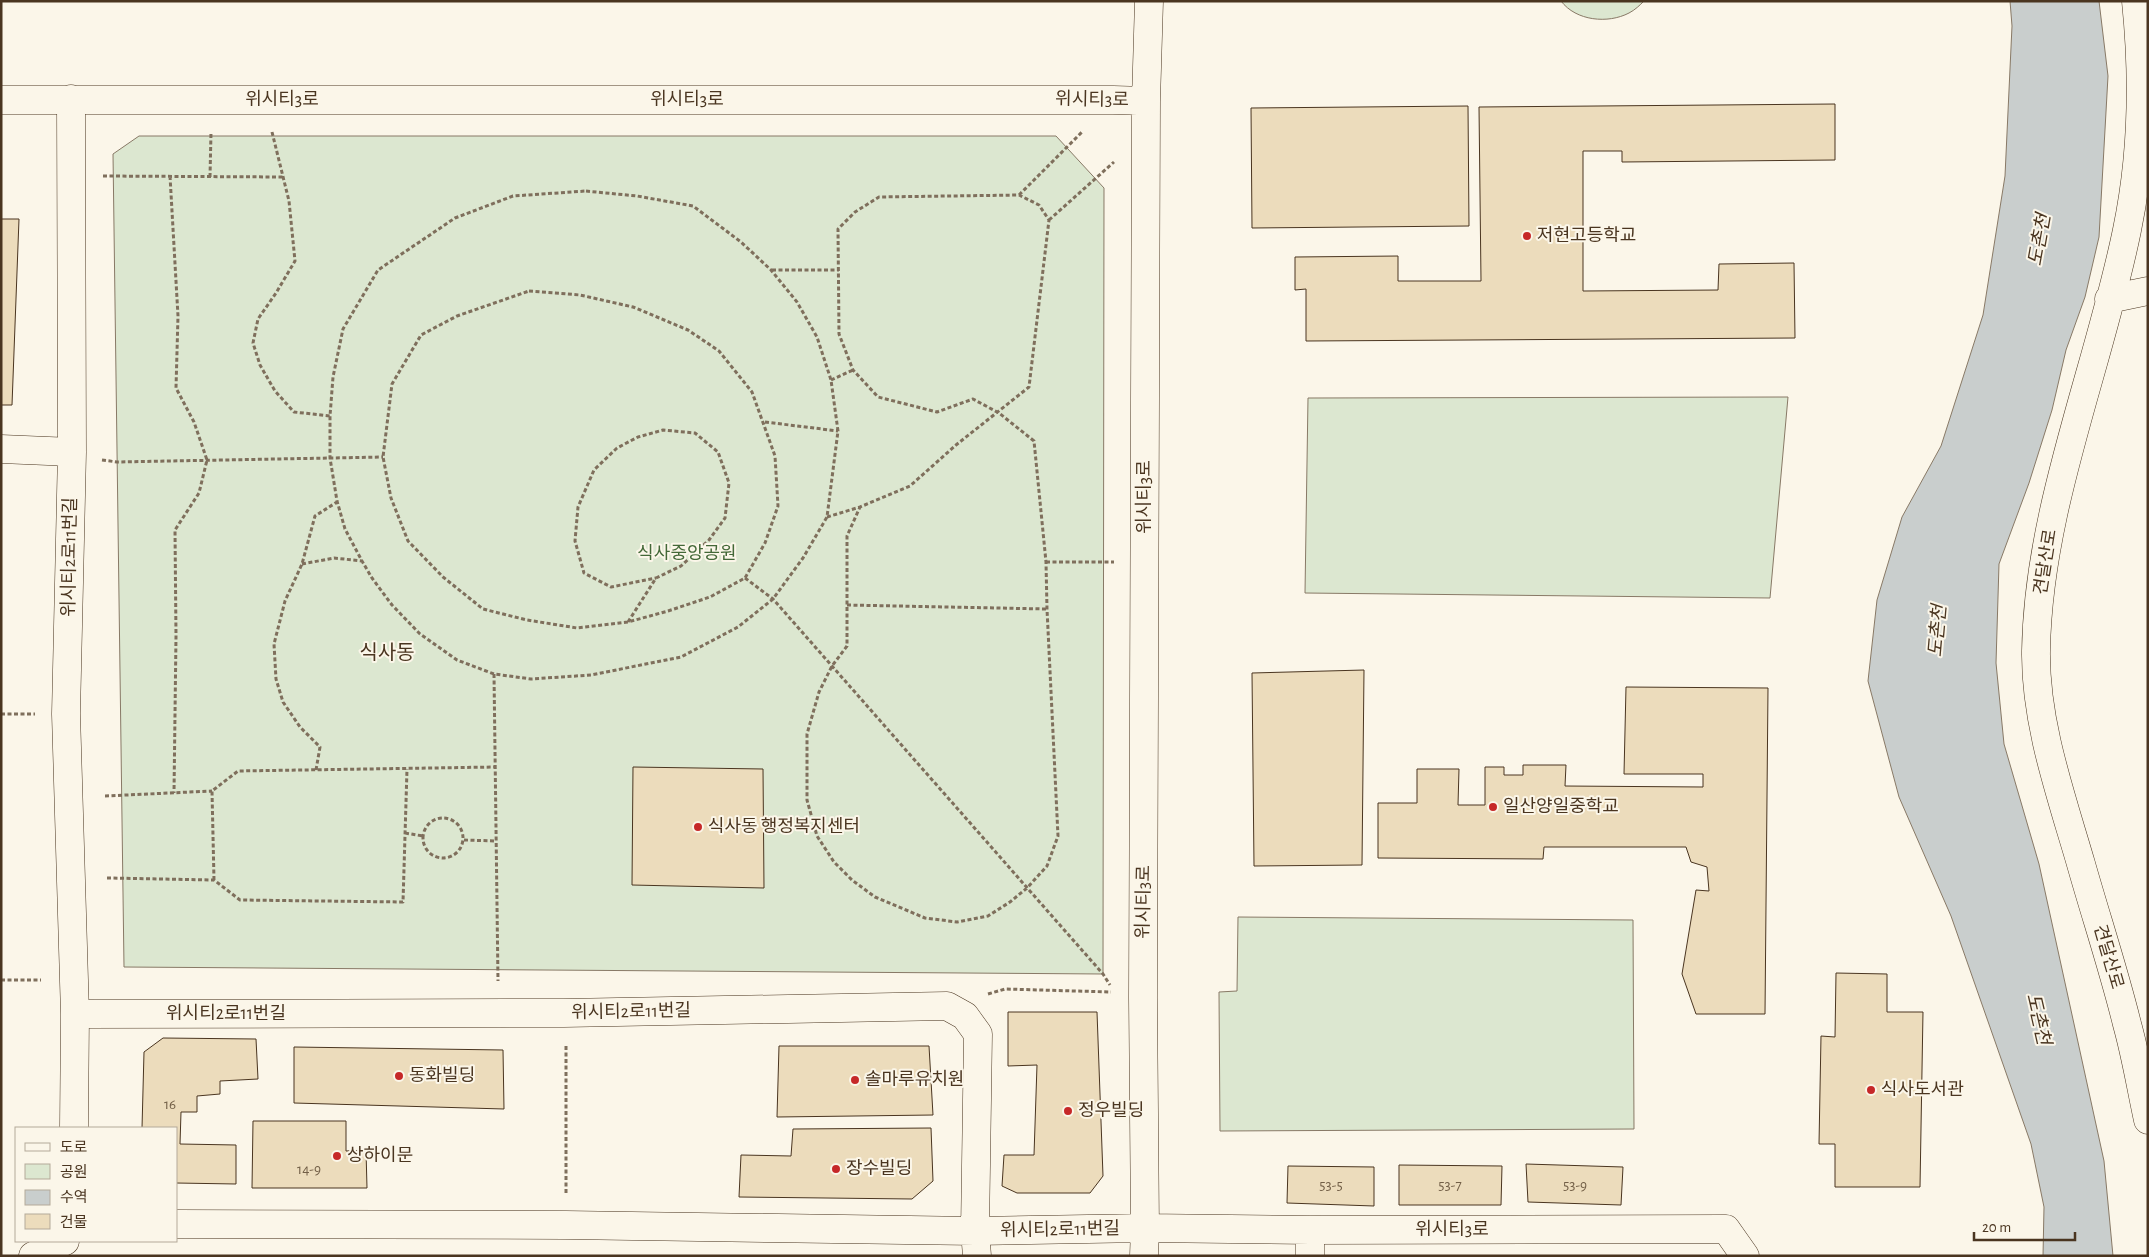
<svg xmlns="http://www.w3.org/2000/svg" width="2149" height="1257" font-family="'Alegreya Sans','Noto Sans KR',sans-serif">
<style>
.green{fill:#dce7d0;stroke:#887966}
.water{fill:#c9cecd;stroke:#887966}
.building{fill:#ecdcbc;stroke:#4a3520}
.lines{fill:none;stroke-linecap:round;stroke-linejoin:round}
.minor-casing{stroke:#4a3520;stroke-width:29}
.path{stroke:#7f6f5c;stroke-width:3;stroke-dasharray:4 2.5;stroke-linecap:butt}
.minor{stroke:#fbf6e9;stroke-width:28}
.poi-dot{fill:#c62828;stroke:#fbf6e9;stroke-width:2}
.labels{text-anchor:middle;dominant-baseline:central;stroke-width:4;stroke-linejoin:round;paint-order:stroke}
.number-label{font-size:15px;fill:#725f47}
.street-label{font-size:18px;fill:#4a3520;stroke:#fbf6e9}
.poi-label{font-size:18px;fill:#4a3520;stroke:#fbf6e9;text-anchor:start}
.park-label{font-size:18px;fill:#436837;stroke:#fbf6e9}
.water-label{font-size:19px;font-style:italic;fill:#4a3520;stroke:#fbf6e9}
.quarter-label{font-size:20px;fill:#4a3520;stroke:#fbf6e9}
</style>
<rect width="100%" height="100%" fill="#fbf6e9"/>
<path class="green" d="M1561,1H1644C1640,5 1635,10 1629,13C1608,24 1576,21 1561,1Z
M139,136H1056L1104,188L1103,974L124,967L113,154Z
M1788,397L1770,598L1305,593L1308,398Z
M1238,917L1633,920L1634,1129L1220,1131L1219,992L1237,991Z"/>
<path class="water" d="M2010,1H2099L2108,76L2099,237L2085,297L2066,350L2052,410L2029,483L1999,564L1996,663L2004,744L2039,864L2104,1161L2113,1256H2043L2044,1207L2031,1144L1951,916L1899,797L1868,681L1877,600L1902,517L1941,446L1983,315L2005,176L2012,26Z"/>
<path class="building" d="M1835,104V160L1622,162V151H1583V291L1718,290L1719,264L1794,263L1795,338L1306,341V289L1295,290V257L1398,256V281H1481L1479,107Z
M1468,106L1469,226L1252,228L1251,108Z
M1,219H19L12,405H1Z
M1364,670L1362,865L1254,866L1252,673Z
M1626,687L1768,688L1765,1014H1696L1682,974L1696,890L1709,891L1707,867L1691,862L1686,847H1544L1543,859L1378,858V803H1417V769H1459L1458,805H1485V767H1504V775H1523V765H1566L1565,786L1703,787V774H1624Z
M633,767L763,769L764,888L632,885Z
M1836,973L1887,974V1012H1923L1920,1187H1835V1144H1819L1821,1036L1835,1037Z
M1008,1012H1097L1103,1176L1090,1193H1017L1002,1186L1004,1155H1034L1037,1065L1008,1066Z
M163,1038L256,1039L258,1079L220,1081V1094L197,1096V1112H181L180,1144L236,1145V1184L176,1183V1128H142L144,1052Z
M779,1046H929L933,1115L777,1117Z
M294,1047L503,1050L504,1109L294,1103Z
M253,1121H346V1151L366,1150L367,1188H252Z
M931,1128L933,1181L912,1199L739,1197L741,1155L791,1156L793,1129Z
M1526,1164L1623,1167L1621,1205L1528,1202Z
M1399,1165L1502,1166L1501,1205H1399Z
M1288,1166L1374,1167V1206L1287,1203Z"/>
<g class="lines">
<g class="minor-casing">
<path id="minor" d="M2136,1C2144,79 2143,153 2127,230C2099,368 2038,509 2036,651C2035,723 2061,795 2081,864C2096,917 2114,971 2127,1024C2136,1056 2141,1088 2148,1120
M71,99L72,452L66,714L75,1014L74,1128
M1,100H1113L1146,101
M2109,299L2148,291
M1,449L72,452
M75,1014L564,1013L947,1006L965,1016L978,1034L975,1231L977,1256
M176,1224L566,1225L975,1231L1145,1228L1310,1230L1726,1229L1745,1256
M1310,1230V1256
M33,1256L65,1241
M1144,1256L1145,1228L1143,998L1146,101L1149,1"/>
</g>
<path class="path" d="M272,132L289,201L295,261L276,293L258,319L253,343L260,365L275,391L294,412L330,416
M103,176L284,177
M170,176L178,316L176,388L194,422L207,460L199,493L175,530L176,636L174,793
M210,177L211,132
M586,191L637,196L693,206L741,242L771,270L797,302L817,337L831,380L838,431L827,517L803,558L773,599L738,627L681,657L591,675L531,679L494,674L457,660L420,634L392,605L372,578L362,561L345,529L337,501L330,458V416L333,377L343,329L378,270L455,218L513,196Z
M1019,195L1082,132
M1049,220L1114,162
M772,270H839
M529,291L580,295L633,307L688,330L719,351L752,392L775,456L778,506L765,543L745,578L710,597L668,611L628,622L577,628L527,620L483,609L443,577L408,541L391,498L383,457L392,384L421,335L457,316Z
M831,380L853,370
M765,422L838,431
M102,460L117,462L383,457
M827,517L860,507L910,486L956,445L1029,387L1049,220L1039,205L1019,195L879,197L855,212L838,229L839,334L853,370L878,397L937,412L973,399L999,413L1034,441L1046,562L1047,609L1058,836L1047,866L1027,888L1010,902L988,916L957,922L925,918L875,897L852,880L834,862L817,836L807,800V734L819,692L832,666L847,646V536L860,507
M1046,562H1114
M302,564L334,558L362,561
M745,578L773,599L1103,974L1110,985
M847,605L1047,609
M628,622L656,578L681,566L709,540L725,518L729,483L718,452L695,433L663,430L638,437L617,448L594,470L578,507L575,541L584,573L611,587L656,578
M494,674L498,981
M1,714H35
M316,770L320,747L300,727L283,702L276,679L274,644L285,601L302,564L315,516L337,502
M105,796L212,791
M423 838a20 20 0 1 1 40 0a20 20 0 1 1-40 0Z
M405,833L423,836
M464,840L496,841
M107,878L214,880L240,900L403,902L407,769
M214,880L212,791L238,771L495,767
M1,980H41
M988,994L1005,989L1111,992
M566,1193V1044"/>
<use href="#minor" class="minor"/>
</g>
<g class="poi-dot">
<circle cx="1527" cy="236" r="5"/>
<circle cx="1493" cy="807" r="5"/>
<circle cx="698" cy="827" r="5"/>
<circle cx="399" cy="1076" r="5"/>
<circle cx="855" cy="1080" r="5"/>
<circle cx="1871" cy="1090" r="5"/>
<circle cx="1068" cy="1111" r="5"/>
<circle cx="337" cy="1156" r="5"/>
<circle cx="836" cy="1169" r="5"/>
</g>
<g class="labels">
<g class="number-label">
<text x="170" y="1104">16</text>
<text x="309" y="1169">14-9</text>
<text x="1331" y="1185">53-5</text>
<text x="1450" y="1185">53-7</text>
<text x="1575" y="1185">53-9</text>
</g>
<g class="street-label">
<text x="282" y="100">위시티3로</text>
<text x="687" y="100">위시티3로</text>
<text transform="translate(1092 100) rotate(1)">위시티3로</text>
<text transform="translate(1145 497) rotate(-90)">위시티3로</text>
<text transform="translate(70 557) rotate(-89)">위시티2로11번길</text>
<text transform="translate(2046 562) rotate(-81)">견달산로</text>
<text transform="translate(1144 902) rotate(-89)">위시티3로</text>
<text transform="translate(2108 957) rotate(74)">견달산로</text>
<text transform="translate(631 1012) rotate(-1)">위시티2로11번길</text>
<text x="226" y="1014">위시티2로11번길</text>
<text transform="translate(1060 1230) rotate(-1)">위시티2로11번길</text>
<text x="1452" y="1230">위시티3로</text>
</g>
<g class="poi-label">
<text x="1537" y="236">저현고등학교</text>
<text x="1503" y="807">일산양일중학교</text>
<text x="708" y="827">식사동 행정복지센터</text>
<text x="409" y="1076">동화빌딩</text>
<text x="865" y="1080">솔마루유치원</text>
<text x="1881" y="1090">식사도서관</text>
<text x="1078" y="1111">정우빌딩</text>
<text x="347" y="1156">상하이문</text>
<text x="846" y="1169">장수빌딩</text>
</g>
<g class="park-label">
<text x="687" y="554">식사중앙공원</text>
</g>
<g class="water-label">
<text transform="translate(2040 240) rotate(-80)">도촌천</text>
<text transform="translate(1938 631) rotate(-85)">도촌천</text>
<text transform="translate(2038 1019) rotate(77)">도촌천</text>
</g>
<g class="quarter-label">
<text x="387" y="653">식사동</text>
</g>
</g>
<rect width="2149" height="1257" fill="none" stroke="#4a3520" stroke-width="5"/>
<rect x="15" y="1127" width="162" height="115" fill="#fbf6e9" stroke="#b4a999"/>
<rect x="25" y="1143" width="25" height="8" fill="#fbf6e9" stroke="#b4a999"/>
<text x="60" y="1152" font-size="15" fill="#4a3520">도로</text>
<rect x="25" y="1164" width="25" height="15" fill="#dce7d0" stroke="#b4a999"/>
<text x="60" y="1177" font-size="15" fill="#4a3520">공원</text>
<rect x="25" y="1190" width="25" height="15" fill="#c9cecd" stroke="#b4a999"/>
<text x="60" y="1202" font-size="15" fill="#4a3520">수역</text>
<rect x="25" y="1214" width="25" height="15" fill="#ecdcbc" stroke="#b4a999"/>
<text x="60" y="1227" font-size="15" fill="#4a3520">건물</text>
<path d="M1974 1232v8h101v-8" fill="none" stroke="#4a3520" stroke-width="2.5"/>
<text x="1982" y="1232" font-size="15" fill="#4a3520" stroke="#fbf6e9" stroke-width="4" paint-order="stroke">20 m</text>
</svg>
